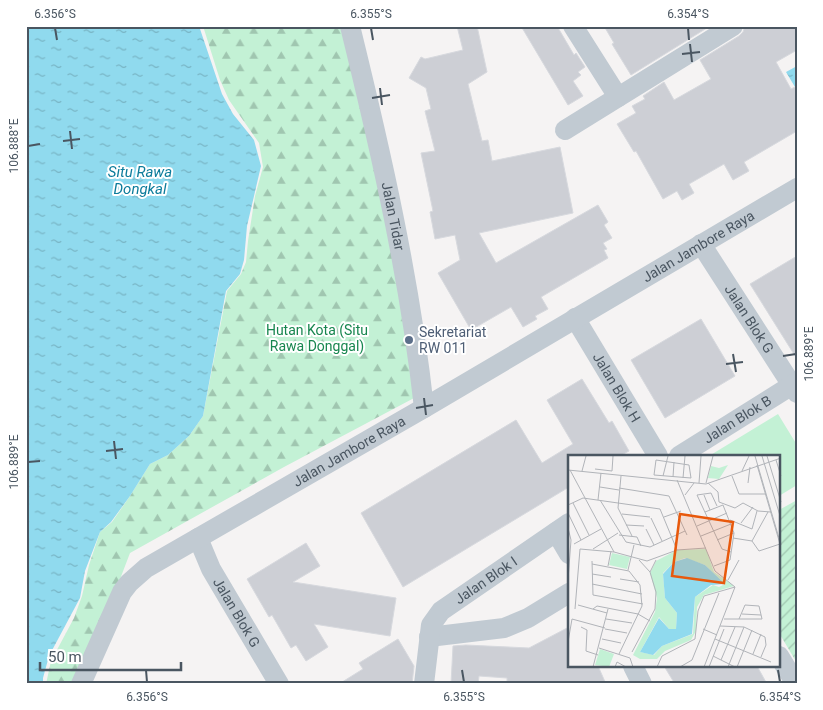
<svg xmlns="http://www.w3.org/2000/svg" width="823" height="710" font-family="Roboto,sans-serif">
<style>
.forest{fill:url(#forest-firs)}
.garden{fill:url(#garden-furrows)}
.pitch{fill:#c3f1d5}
.water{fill:url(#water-ripples)}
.building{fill:#cdcfd5;stroke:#d7d9de}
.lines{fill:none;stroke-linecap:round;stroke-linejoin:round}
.minor{stroke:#c1cad2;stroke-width:20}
.ticks{fill:none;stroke:#4a5661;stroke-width:2}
.service-dot{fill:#5c6f8a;stroke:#fff;stroke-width:2}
.labels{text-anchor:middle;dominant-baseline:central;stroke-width:4;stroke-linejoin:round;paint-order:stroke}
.street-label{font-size:14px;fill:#4a5661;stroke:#fff}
.park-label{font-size:14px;fill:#17864f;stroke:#fff}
.service-label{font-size:14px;fill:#4e5e75;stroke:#fff;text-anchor:start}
.water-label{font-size:15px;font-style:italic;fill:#0c7c9b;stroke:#fff}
.inset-road{fill:none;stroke:#b1b4b9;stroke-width:1}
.view{fill:#e8590c;fill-opacity:0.15;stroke:#e8590c;stroke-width:2.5}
.inset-edge{fill:none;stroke:#4a5661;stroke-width:2.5}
.neatline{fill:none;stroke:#4a5661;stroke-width:2}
.ticks-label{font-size:12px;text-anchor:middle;fill:#4a5661}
</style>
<defs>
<pattern id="forest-firs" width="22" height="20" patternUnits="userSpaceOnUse" patternTransform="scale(1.25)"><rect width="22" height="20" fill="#c3f1d5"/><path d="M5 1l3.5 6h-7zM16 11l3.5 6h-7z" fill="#a0c6b0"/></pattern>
<pattern id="garden-furrows" width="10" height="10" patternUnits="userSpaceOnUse" patternTransform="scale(1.25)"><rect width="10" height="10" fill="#c3f1d5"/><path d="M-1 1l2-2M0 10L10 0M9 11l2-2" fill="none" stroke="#a0c6b0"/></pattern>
<pattern id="water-ripples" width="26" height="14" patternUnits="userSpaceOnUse" patternTransform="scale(1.25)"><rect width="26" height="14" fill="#90daee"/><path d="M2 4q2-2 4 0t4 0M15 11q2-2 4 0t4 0" fill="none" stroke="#78b4c4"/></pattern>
</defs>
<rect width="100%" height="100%" fill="#f5f3f3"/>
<path class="forest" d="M203,26H349L380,133L416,397L284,467L130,553L80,684H46L51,661L74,618L82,596L89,565L100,532L112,522L130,496L150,464L168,455L189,436L203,416L227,291L241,274L246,262L248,241L255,196L263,167L259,143L229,100L220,80Z"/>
<path class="garden" d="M797,500V663L779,633V510Z"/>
<path class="pitch" d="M778,414L797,445V485L779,496V456H709Z"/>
<path class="water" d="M26,26H199L222,94L233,114L254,140L261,166L247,226L244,260L240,274L226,291L203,416L189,436L168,455L150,464L130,496L111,522L100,532L85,571L80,598L49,656L43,678V684H26Z
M797,66V86L795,87L786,72Z"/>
<path class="building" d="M457,26H477L487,72L468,84L482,141L488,140L492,161L560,147L573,213L479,233L496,263L598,205L608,222L604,225L612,238L603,243L607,249L604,250L608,258L541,297L548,309L535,316L537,319L523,327L511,307L471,330L438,273L460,260L455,235L435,239L430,212L433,211L421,153L435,151L425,111L431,109L426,88L409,78L421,57L425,59L463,50Z
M521,26H557L574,55L576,53L585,67L578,72L581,75L573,81L583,96L568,105Z
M604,26H710L631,75L612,44L614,43Z
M745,26H797V50L776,62L791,89L797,86V131L744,162L749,171L733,180L724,164L689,184L694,193L682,200L677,191L663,199L636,151L634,152L617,124L636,113L632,106L645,99L643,96L664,82L674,100L711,79L700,60L739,36L743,32Z
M797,256V359L750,284Z
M701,319L735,376L665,418L631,360Z
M582,379L609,423L612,421L629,451L620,456H569V487L403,587L361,513L516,420L542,463L573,444L547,400Z
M306,543L320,566L293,582L396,598L390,636L314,624L328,647L306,661L296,645L291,648L272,615L269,617L247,579Z
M569,627V666H598L606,684H507V678L479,676L478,684H451L453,646L466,645L529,648Z
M398,639L414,666L412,684H339L363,669L359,663Z
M664,666H757L767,684H675Z"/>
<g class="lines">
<g class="minor">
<path id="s1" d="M350,26C381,152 410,279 424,408"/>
<path d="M573,26L618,97"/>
<path d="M565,130L733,26"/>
<path id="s2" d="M701,244L797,393"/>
<path id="s3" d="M575,318L658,456"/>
<path id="s4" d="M679,456L797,382"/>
<path d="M556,532L569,554"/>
<path id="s5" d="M198,538L211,569L279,684"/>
<path d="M429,637L504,628L528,618L569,593"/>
<path d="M779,656L796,684"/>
<path d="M633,666L642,684"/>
<path id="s6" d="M81,684L122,592L129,583L146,568L424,408L797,188"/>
<path id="s7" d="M424,684L431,625L441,611L569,523"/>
</g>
</g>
<path class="ticks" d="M55,28L57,40M371,28L373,40M688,28L689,40M690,44L692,62M682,54L700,52M380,88L382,105M372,98L390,95M70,131L72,149M63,141L80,139M28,146L40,144M733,354L736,372M783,356L796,354M726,364L743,362M424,398L426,415M416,408L433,405M114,441L116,459M106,451L123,449M28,462L40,461M146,670L147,682M462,670L464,682M778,670L780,682"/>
<circle class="service-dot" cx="409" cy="340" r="5"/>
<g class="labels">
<g class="street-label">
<text stroke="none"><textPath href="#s1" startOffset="195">Jalan Tidar</textPath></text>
<text stroke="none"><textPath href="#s6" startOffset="774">Jalan Jambore Raya</textPath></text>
<text stroke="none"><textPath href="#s2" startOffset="89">Jalan Blok G</textPath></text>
<text stroke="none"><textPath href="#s3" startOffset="81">Jalan Blok H</textPath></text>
<text stroke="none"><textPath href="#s4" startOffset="69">Jalan Blok B</textPath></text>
<text stroke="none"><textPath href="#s6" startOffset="369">Jalan Jambore Raya</textPath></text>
<text stroke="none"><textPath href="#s7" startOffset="131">Jalan Blok I</textPath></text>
<text stroke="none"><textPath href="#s5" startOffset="84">Jalan Blok G</textPath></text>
</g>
<g class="park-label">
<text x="317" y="330">Hutan Kota (Situ<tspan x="317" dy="16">Rawa Donggal)</tspan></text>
</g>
<g class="service-label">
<text x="419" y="332">Sekretariat<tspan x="419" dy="16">RW 011</tspan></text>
</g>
<g class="water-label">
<text x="140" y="172">Situ Rawa<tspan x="140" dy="17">Dongkal</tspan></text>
</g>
</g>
<g transform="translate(568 455)">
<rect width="212" height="212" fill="#f5f3f3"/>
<path d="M160,10L151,24L140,23L143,11L151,13ZM32,194L46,199L41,212L27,210Z" fill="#c3f1d5"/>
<path d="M138,94L146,117L166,131L136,140L129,152L128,176L123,185L97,196L89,204H72L65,200L87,157L89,143L82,118L88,106L109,95ZM117,103L137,110L157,129L151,132L145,130L127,142L125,179L94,191L86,200L72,197L91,162L101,174H108L109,158L97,143L95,118L106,107Z" fill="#c3f1d5" fill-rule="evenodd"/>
<path d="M44,98L62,102L59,114L41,110Z" fill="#c3f1d5"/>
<path d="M119,103L137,110L157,129L143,130L127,142L124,179L94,191L85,200L72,197L91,163L101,174H108L109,158L97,143L95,119L106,107Z" fill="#90daee"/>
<path class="inset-road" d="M187,1L213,90M194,1L213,64M199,1L213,47M88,5L121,10L123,23L86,20ZM208,5L213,21M27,14L44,16L45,1M0,15L138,29L213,3M2,15L46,97M14,16L18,1M174,16L181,1M53,21L50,53L64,81M95,21L100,1M164,21L171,39H198M105,22L106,7M115,23L117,1M109,25L147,116L167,132L136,212M131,28L133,1M138,28L145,1M140,28L150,37L151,47L167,53L175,48L190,56L203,57M180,28L182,12M32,32L51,35M51,33L101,41L119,80M117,40L126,28M136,40L142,55M30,45L33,18M32,45L58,87L82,92L117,76M5,48L21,80M0,50L15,43L92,54M149,51L143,38L129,40L154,94L163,97M92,54L109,95M137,57L155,50L166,78L162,105L146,111M0,58L13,85M54,59L82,62M96,62L113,56M83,63L94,86M162,65L184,74L189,56M173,68L185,52M58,70L76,71M129,71L159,58M0,73L3,85L0,125M78,74L86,90M51,80L69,82L73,91M133,81L163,69M165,83L184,86L200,57M149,85L166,78M184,86L191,96L212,89L189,10M6,89L33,74M25,94L50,78M71,105L82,117M24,106L25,140L75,149M24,109L61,116L72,130L74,151L51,199M40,111L43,96M60,115L66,90M24,119L43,122M52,124L71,127M160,125L171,105M24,129L74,139M10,150L39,158M7,154L12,94L46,97L79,106L109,95L138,93M25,154L29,151L70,159L82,166M174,159L193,160M38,164L64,168M156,164H194L191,151L177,150L171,164M152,171L176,172L197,182L198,190L193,202M13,172L19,175L18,196L30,200M37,174L59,178M135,174L149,180M34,184L53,188M147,184L203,207M0,187L4,164L37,173M31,193L62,203L65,212M64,197L87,154L88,137L82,117L88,105M185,199L193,179M145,201L167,212M153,205L167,172M25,212L40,154M47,212L49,207L58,212M89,212L94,201L127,184L130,156L136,141L167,132M112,212L124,205L151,138M141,212L156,174M160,212L176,172M169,212L184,175"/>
<path class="view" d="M112,59L165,67L156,128L104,121Z"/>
<rect width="212" height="212" class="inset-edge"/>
</g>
<rect width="823" height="710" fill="none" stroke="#ffffff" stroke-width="55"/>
<path d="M40 662v8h141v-8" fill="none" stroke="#4a5661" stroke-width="2.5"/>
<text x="48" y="662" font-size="15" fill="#4a5661" stroke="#ffffff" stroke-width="4" paint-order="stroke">50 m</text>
<rect x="28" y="28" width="768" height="654" class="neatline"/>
<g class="ticks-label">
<text x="55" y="18">6.356°S</text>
<text x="371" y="18">6.355°S</text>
<text x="688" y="18">6.354°S</text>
<text transform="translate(14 146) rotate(-90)" y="4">106.888°E</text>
<text transform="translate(809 354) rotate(-90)" y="4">106.889°E</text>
<text transform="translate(14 462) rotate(-90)" y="4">106.889°E</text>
<text x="147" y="701">6.356°S</text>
<text x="464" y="701">6.355°S</text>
<text x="780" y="701">6.354°S</text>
</g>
</svg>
